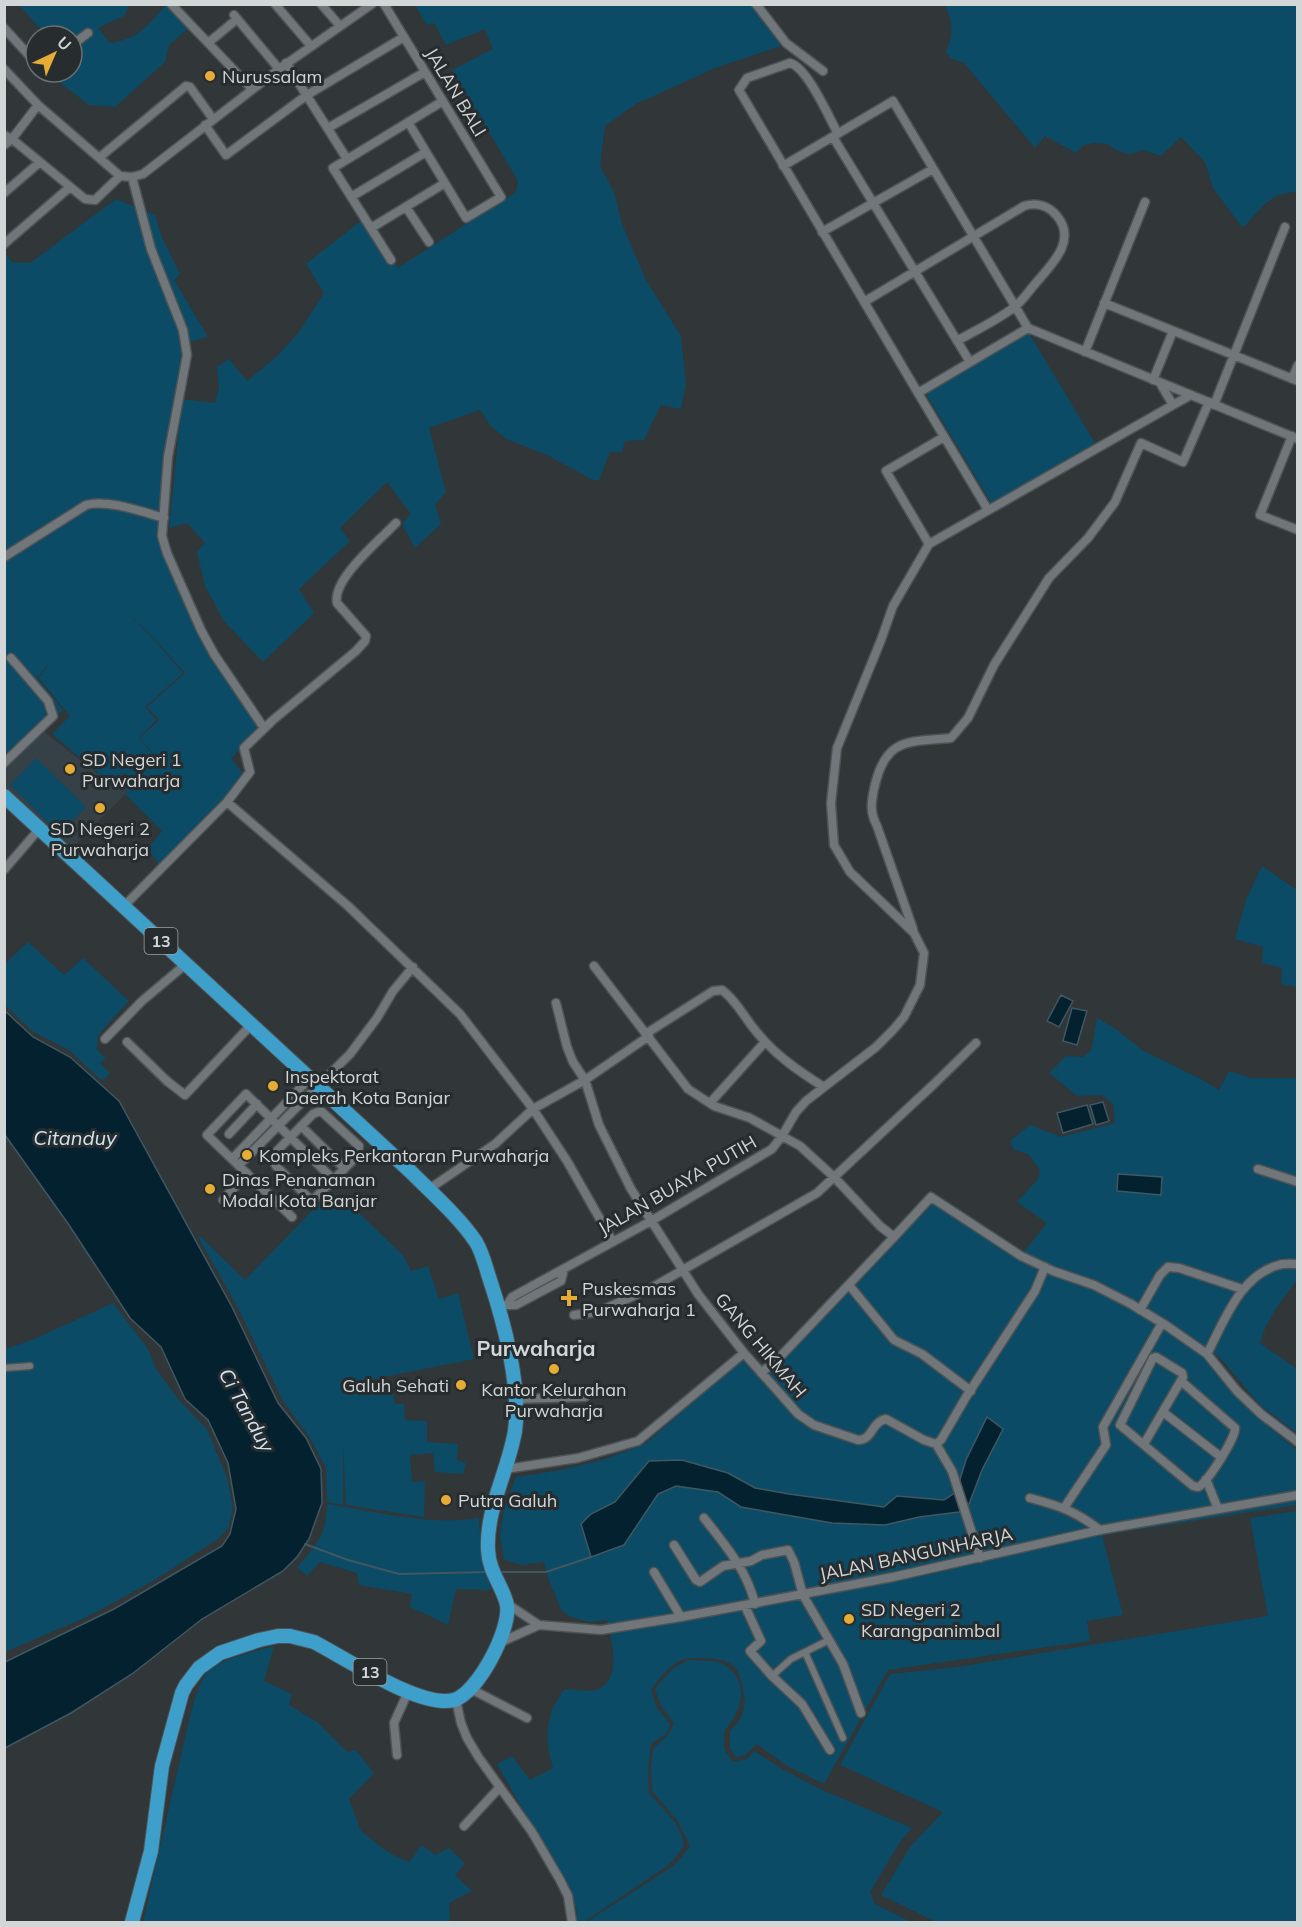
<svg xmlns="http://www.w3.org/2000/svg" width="1302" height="1927" font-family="Mulish,sans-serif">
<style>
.built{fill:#354147}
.green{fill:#0b4b65}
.water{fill:#03212f;stroke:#415761;stroke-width:1.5}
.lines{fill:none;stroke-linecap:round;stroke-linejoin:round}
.stream{stroke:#415761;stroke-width:2}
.pedestrian-casing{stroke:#4d5253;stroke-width:9}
.minor-casing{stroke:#4d5253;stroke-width:11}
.trunk-casing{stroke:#4d5253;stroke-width:16}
.pedestrian{stroke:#707679;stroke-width:6}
.minor{stroke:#707679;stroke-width:8}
.trunk{stroke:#3d9fca;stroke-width:14}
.poi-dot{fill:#e5ad35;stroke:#272c2f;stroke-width:2}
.labels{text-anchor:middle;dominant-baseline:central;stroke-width:6;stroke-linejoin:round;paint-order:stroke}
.shield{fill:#272c2f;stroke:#9fa3a5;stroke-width:1.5}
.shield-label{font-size:16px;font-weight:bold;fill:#d2d6d7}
.poi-label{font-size:18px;fill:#d2d6d7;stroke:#272c2f;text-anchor:start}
.street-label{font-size:18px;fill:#d2d6d7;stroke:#272c2f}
.water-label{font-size:20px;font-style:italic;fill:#cfe5f1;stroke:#272c2f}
.quarter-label{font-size:21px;font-weight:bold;fill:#d2d6d7;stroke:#272c2f}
</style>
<rect width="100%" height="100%" fill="#313639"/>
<path class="built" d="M43,731L111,784L120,775L133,786L72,848L5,788V766Z"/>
<path class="green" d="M19,5H130L124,16L98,28L110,43C139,39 148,25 166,5L190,27L169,45L165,62L115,107L89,105L46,72H72V36H47Z
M415,5H751L781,46L715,68L636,104L605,126L600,166L614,192L622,224L646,280L681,336L686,384L681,409L661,405L644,440L625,441L622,452H610L599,480H593L547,455L506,439L490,425L480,410L429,428L446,492L435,505L441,524L415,548L402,524L411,514L387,482L340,528L350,541L299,589L314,613L263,662L224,621L205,586L197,552L205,543L187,523L169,528L182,399L215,403L219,388L217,367L229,359L247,381L277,356L299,332L324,293L306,264L366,217L398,268L516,192L518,181L452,70L493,49L485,29L446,45L434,23L427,25Z
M945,5H1297V192C1270,193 1263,206 1246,225L1242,227L1213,188L1205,162L1181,137L1161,156L1143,150L1131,154L1120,152L1107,144L1095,143L1084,145L1076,153L1045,136L1035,148L964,63L950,58L946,51C954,34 953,22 945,5Z
M116,199L155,215L162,238L180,274L174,280L208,337L181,344L182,354L164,457L163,554L197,632L261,731L231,758L248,780L159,865L148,848L162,831L125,794L155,756L140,738L159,720L147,707L185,673L148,632L122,609L148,633L183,673L145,707L156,720L139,738L153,755L133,780L124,773L111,784L52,734L70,716L39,678L51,661L37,678L63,710L5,765V254L12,262L30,263Z
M1029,333L1095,443L992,504L926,394Z
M36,758L86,807L59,834L10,785Z
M1262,866L1297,890V987L1281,984L1282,968L1262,963L1263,947L1235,939L1246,900Z
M28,942L64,975L83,958L129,1001L98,1035L97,1050L106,1058L100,1063L110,1073L102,1081L69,1050L32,1031L5,1005V964Z
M1097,1018L1116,1029L1142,1050L1197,1077L1219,1090L1229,1071L1252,1078H1297V1280C1283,1299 1266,1319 1260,1343L1297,1369V1433L1261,1406L1220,1358L1183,1332L1101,1283L1045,1264L1024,1252L1047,1223L1017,1202L1038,1179L1040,1170L1028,1154L1014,1150L1010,1141L1030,1125L1061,1137L1115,1123L1113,1104L1102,1095L1077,1096L1049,1073L1066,1056L1082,1057L1091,1051Z
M330,1192L342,1197L403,1255L411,1271L428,1266L439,1299L458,1293L474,1359L364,1381L366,1392L392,1388L395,1404H404L405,1420L427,1421V1442L458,1444L457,1460L466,1463L463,1474L435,1472L433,1453L410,1455L412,1482L425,1481L424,1517L346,1505L343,1445V1505L327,1502L326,1468L310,1438L283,1401L236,1304L198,1237L200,1236L245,1280Z
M931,1201L1065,1278L1099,1291L1125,1305L1191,1347L1207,1361L1258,1418L1297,1450V1505L1102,1535L1123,1615L1087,1621L1090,1641L888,1670L824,1784L787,1766L757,1744L745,1755L736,1757L730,1749V1731C743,1718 747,1708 743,1690C739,1663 729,1659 703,1658C693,1658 685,1657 676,1663C665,1670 659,1679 651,1690L657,1708L670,1724L666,1734L651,1744L648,1768L649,1793L675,1822L682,1836L684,1846L670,1864L588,1919L586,1922H576L577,1912L572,1895L497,1764L512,1756L530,1780L553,1768C544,1738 545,1713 565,1689C575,1689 589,1693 598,1689C623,1679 611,1639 607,1620L589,1622L571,1617L562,1611L549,1581L544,1562L522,1565L504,1560L500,1536L504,1508L516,1477L561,1470L605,1459L645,1444L744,1358L760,1378C823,1324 875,1260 931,1201Z
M113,1303L148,1349L156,1369L179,1400L207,1429L227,1478L233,1507L229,1527L218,1539L153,1581L87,1617L5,1652V1349L32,1340Z
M328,1504C377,1512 430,1526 479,1518L481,1548L491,1590L456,1589L448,1625L410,1607L412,1594L359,1585L357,1573L320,1562L307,1576L297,1567C309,1555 321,1540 325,1524C326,1518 326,1511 328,1504Z
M1297,1511V1922H936L881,1895L910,1847L943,1812L840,1765L890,1674L957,1667L1268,1616L1250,1518Z
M274,1646L264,1681L292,1694L289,1705L317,1722L347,1752L356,1750L374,1773L349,1799L361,1831L389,1853L409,1862L422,1845L435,1855L449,1848L465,1863L455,1875L472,1891L449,1903L450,1922H143L189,1720C193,1705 197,1688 205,1675C216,1659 256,1651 274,1646Z
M690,1660C700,1661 715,1660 723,1664C751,1680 742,1712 724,1731V1749L733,1762L747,1759L754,1751L784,1770L822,1790L912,1828L900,1842L870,1892L875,1904L911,1922H590L591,1919L675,1865L690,1846L677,1820L652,1791L651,1768L653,1749L668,1735L674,1723L661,1706L655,1689C666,1676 673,1665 690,1660Z"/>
<path class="water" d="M1061,995L1073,1001L1059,1027L1047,1021Z
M1072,1008L1087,1011L1077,1045L1063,1041Z
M5,1011L33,1037L70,1057L119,1101L232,1307L278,1403L306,1438L321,1469L322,1503L309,1539L297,1557L283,1571L202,1619L132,1674L71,1713L5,1748V1662L114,1609L222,1546L230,1534L236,1509L228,1463L208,1420L185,1399L161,1347L130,1318L69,1225L5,1135Z
M1103,1102L1109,1121L1096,1125L1090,1105Z
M1087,1105L1093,1124L1063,1133L1057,1113Z
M1118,1174L1162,1177L1161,1195L1117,1191Z
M987,1417L1003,1429L982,1470L969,1504L959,1512L919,1517L885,1525L832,1523L741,1507L718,1492L676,1486L658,1494L624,1545L591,1557L581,1524L591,1514L615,1502L649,1461L682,1460L728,1473L755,1488L789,1494L884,1507L897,1496L944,1500L956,1492L966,1460Z"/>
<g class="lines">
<path class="stream" d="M305,1544L348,1560L399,1574L489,1572
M498,1572H546L591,1557"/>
<g class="pedestrian-casing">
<path id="pedestrian" d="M4,1368L30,1366
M805,1652L843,1738
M772,1676L791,1659L829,1640"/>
</g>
<g class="minor-casing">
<path id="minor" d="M171,4L252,89
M275,4L311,46
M321,4L340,26
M384,4L501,197L466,218L408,122
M756,4L786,43L823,71
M234,15L279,69
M4,28L36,63
M208,43L237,19
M72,45L88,33
M286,63L347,159
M4,69L38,105L120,176L132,177L143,174L279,69L372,4
M38,105L12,139L85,199L95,200L120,176
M205,125L226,155L307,95L404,37
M328,128L425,72
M838,134C829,117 807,67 790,63L747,78L739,90L918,393L1028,328
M4,135L12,139L4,145
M833,137L970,362
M100,157L186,86L190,87L213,119
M783,166L893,101L1028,328L1298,439
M132,177L151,249L183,330L187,355L168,457L162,536L167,553L201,630L214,654L264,728
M4,193L40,162
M351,197L426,152
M406,207L429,242
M371,228L445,183
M822,232L933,169
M4,244L70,187
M391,260L333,168L443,101
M864,302L1024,206C1037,202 1049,206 1057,216C1078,241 1050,266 1035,284C1028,292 1022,302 1013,308C996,321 976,330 957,341
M1104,303L1298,381
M1085,352L1145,202
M1292,379L1298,365
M1153,380L1173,331
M918,393L988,510
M1173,405L1191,395
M1214,405L1285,227
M1292,436L1260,515L1298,530
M929,544L886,471L944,437
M4,557L86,505C107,499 143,512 164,518
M4,763L53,716L48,701L11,658
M227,802L348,906L460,1014L533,1109L567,1161L613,1242
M4,870L40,828
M124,906L227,802L250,772L244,748L273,720L356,651L365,641L366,636L337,603C332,579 380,540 396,523
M913,929L877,826C870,813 871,803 874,789C885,738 906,742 951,738L968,718L994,665L1049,578L1088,538L1115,502L1141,443L1183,462L1209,402
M594,966L688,1089L714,1106L750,1118L800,1146L834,1177L880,1226L894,1237L931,1197L1021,1256L1053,1271L1094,1285L1131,1304L1167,1326L1207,1354L1237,1391L1261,1414L1298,1442
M556,1003L567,1047L573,1062L585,1080L599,1125L631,1189L698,1294L744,1353L798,1414L814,1425L858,1440C873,1440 871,1422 886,1419L924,1440L936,1444
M647,1033L713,991L722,990C736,1000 744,1017 755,1030C774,1054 798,1071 824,1087
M105,1039L142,1001L186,964
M127,1042L167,1081L185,1095L251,1025
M710,1103L765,1042
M318,1112H322L359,1146L357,1156L312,1201L276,1166L274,1161V1154L313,1114Z
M301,1126L344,1168
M229,1134L257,1104
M232,1159L309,1079
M239,1165L350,1054L377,1018L393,991L413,967
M1258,1169L1298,1182
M429,1189L495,1144L533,1109L585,1080L649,1036
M223,1200L247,1173
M292,1217L207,1135L246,1094L333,1179
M849,1285L894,1340L922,1354L971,1391
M508,1304L512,1297L651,1221L772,1149L782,1136L796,1112L806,1101L876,1047L893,1030L904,1017L920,985L924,953L914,933L850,872L834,845L831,803L837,748L881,640L893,606L929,544L1173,405L1160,383
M505,1305H516L561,1281L564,1269
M1140,1310L1160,1275L1168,1267L1179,1268L1242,1289
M574,1315L598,1312L653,1287L817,1193L934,1084L976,1043
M1207,1354C1224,1322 1240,1275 1279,1265C1284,1263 1292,1264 1298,1264
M761,1373L779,1358L894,1237
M515,1399L585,1397
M1163,1412L1221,1457
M936,1444L941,1440L966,1397L1035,1291L1045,1267
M936,1444L952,1471L980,1558
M1144,1444L1183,1377L1182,1373L1156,1357L1153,1358L1120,1425L1193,1486C1195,1486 1196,1487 1198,1487C1207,1484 1236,1437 1235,1428L1181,1381
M506,1469L578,1458L638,1441L744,1353
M1206,1479L1218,1509
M1030,1498C1060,1506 1075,1511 1100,1530
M1064,1508L1106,1445L1103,1427L1162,1323
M704,1518C725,1545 747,1570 755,1604
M674,1545L696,1580L700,1582L723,1566L751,1561L762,1555L788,1550L794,1562L803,1595L843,1664L861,1713
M654,1572L681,1617
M506,1603L539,1625
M745,1606L761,1641L750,1651L772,1676L802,1704L830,1750
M499,1643L539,1625L601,1630L681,1617L893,1577L1100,1530L1298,1495
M469,1688L527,1718
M456,1700L461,1723L467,1738L479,1758L532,1832L560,1880L568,1896L572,1922
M397,1755L394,1723L408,1692
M464,1826L500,1787"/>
</g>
<g class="trunk-casing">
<path id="trunk" d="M4,796L411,1172C433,1194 459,1217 476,1242C483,1254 486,1268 490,1280C504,1322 521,1387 515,1431C508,1472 486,1508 488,1550C489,1573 503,1586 507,1605C511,1629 478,1693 454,1700C421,1709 345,1658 314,1642L290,1636H278L259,1640L220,1653L199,1668L186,1685L182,1693L162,1766L151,1851L132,1922"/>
</g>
<use href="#pedestrian" class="pedestrian"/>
<use href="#minor" class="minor"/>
<use href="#trunk" class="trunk"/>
</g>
<g class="poi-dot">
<circle cx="210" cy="76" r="6"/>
<circle cx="70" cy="769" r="6"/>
<circle cx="100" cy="808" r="6"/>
<circle cx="273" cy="1086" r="6"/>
<circle cx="247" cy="1155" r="6"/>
<circle cx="210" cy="1189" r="6"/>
<path d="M566 1289h6v6h6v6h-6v6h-6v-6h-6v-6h6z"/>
<circle cx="554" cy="1369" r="6"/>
<circle cx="461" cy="1385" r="6"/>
<circle cx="446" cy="1500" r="6"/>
<circle cx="849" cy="1619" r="6"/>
</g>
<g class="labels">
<g class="shield">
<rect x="144.5" y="928" width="33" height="26" rx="4.5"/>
<rect x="353.5" y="1659" width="33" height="26" rx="4.5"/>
</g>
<g class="shield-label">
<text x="161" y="941">13</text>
<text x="370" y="1672">13</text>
</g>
<g class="poi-label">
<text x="222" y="76">Nurussalam</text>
<text x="82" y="759">SD Negeri 1<tspan x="82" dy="21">Purwaharja</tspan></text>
<text x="100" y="828" text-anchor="middle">SD Negeri 2<tspan x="100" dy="21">Purwaharja</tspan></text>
<text x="285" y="1076">Inspektorat<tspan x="285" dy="21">Daerah Kota Banjar</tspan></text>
<text x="259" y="1155">Kompleks Perkantoran Purwaharja</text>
<text x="222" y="1179">Dinas Penanaman<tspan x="222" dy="21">Modal Kota Banjar</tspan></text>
<text x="582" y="1288">Puskesmas<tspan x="582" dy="21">Purwaharja 1</tspan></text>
<text x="449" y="1385" text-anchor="end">Galuh Sehati</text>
<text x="554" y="1389" text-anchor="middle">Kantor Kelurahan<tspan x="554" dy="21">Purwaharja</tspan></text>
<text x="458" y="1500">Putra Galuh</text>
<text x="861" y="1609">SD Negeri 2<tspan x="861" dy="21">Karangpanimbal</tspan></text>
</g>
<g class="street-label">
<text transform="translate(456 92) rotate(59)">JALAN BALI</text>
<text transform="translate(677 1185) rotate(-30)">JALAN BUAYA PUTIH</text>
<text transform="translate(761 1345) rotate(50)">GANG HIKMAH</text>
<text transform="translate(916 1554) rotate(-12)">JALAN BANGUNHARJA</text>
</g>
<g class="water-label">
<text x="75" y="1137">Citanduy</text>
<text transform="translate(247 1410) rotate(61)">Ci Tanduy</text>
</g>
<g class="quarter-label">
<text x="536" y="1348">Purwaharja</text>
</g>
</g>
<rect width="1302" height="1927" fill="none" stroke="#d2d6d7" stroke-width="12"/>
<g transform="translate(54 54) rotate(44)"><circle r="28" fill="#272c2f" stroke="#6b7072" stroke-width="1.5"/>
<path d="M0-4.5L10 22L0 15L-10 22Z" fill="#e5ad35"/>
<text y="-9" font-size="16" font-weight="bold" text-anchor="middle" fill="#d2d6d7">U</text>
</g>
</svg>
